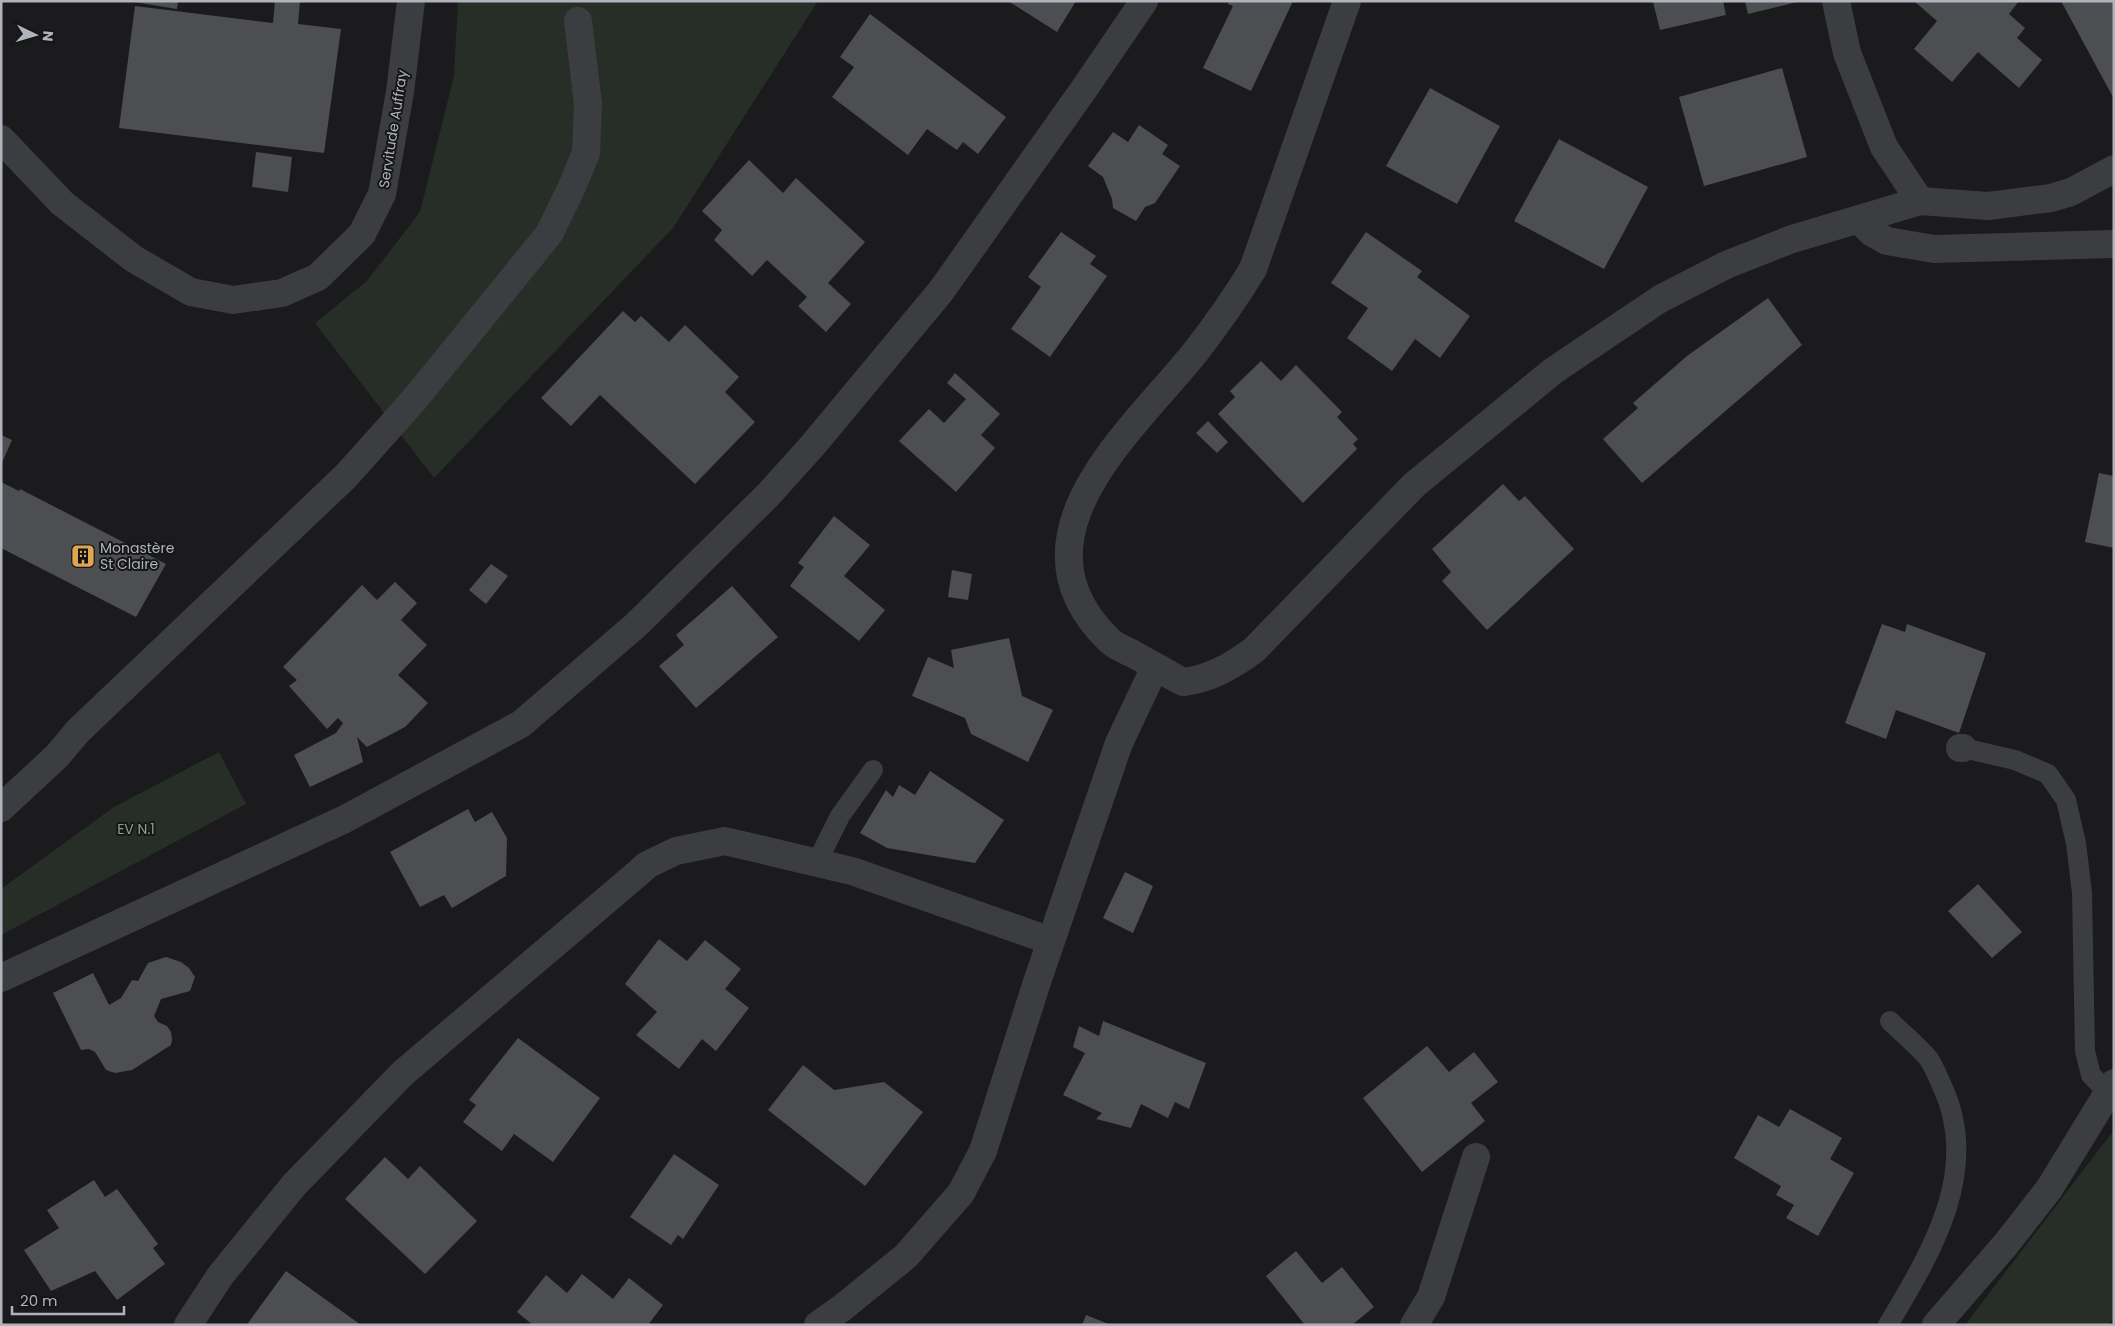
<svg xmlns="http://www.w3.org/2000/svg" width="2115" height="1326" font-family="Poppins,sans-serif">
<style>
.green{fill:#272e28}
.building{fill:#4d4e52}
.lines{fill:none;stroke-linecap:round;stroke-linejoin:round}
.service{stroke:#3c3d41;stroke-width:20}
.minor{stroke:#3c3d41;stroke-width:28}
.tertiary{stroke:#3c3d41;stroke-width:28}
.labels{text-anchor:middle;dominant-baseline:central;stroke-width:4;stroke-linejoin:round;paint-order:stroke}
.street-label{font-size:14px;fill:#afb3bb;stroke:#161618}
.poi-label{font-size:14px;fill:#afb3bb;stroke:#161618;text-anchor:start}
.park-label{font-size:14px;fill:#88a388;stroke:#161618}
</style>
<rect width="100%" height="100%" fill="#1b1b1d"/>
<path class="green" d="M458,1H818L673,228L434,478L315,323L367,281L420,212L454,76Z
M219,752L246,804L1,935V889L114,807Z
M2114,1130V1319L2106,1325H1965Z"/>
<path class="building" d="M128,1H178L177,9Z
M275,1H300L298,24L341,29L324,153L119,128L135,6L273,23Z
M1008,1H1076L1057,32Z
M1229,1H1293L1251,91L1203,68L1233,6L1228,4Z
M1655,1H1723L1726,15L1660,30L1653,2Z
M1745,1H1797V2L1748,14Z
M1914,1H2019L2009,14L2025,28L2017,38L2042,60L2019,88L1978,52L1952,82L1914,49L1937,21Z
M2061,1H2114V99Z
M870,14L1006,117L978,154L963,142L957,150L927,129L908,155L832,97L854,67L840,57Z
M1782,68L1807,157L1704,186L1679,97Z
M1430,88L1500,126L1457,204L1386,166Z
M1139,125L1168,145L1162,154L1180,166L1155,203L1145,207L1136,221L1113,208L1112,199L1103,177L1088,166L1113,132L1128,142Z
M1559,139L1648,187L1604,269L1514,221Z
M256,152L292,157L288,192L252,187Z
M749,160L783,193L796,178L865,242L828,283L851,304L826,332L798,306L807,297L767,260L752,276L714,240L722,230L702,211Z
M1061,232L1096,256L1090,264L1107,276L1050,357L1011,329L1041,287L1028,277Z
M1366,232L1422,271L1417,277L1470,316L1440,358L1415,339L1392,371L1347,338L1368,308L1331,283Z
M1768,298L1802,345L1642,483L1603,439L1638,408L1633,403L1687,356Z
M623,311L635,322L641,316L669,342L685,325L739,377L725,392L755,422L695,484L600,395L571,426L541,398Z
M1261,361L1281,381L1296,365L1342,412L1337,417L1358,439L1353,444L1357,449L1303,503L1218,414L1235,397L1230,391Z
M955,373L1000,414L981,435L995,448L956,492L899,441L929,409L944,423L966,399L947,383Z
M1208,421L1228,442L1217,453L1196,433Z
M1,435L12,440L1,465Z
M2099,473L2114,476V548L2085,542Z
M1,482L19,491L20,489L166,564L136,617L1,548Z
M1503,484L1519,501L1525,496L1574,549L1487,630L1442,581L1451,572L1432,549Z
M834,516L870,545L844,576L885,610L859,641L790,586L804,567L798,563Z
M491,564L508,576L486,604L469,590Z
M952,570L972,574L968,600L948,597Z
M395,582L417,603L401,620L427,645L398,675L428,703L405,727L367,747L357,737L363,762L310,787L294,755L336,733L343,723L338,718L327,729L289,686L297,680L283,667L362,585L377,600Z
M732,586L778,637L696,708L659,666L684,645L676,635Z
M1882,624L1905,632L1907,624L1986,653L1959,733L1896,710L1886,739L1845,723Z
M1009,638L1022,696L1053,710L1028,762L971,734L965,718L912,696L928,657L954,668L951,650Z
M930,771L1004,820L975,863L887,848L860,833L886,790L893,797L899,785L915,795Z
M468,809L475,822L492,812L507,838L506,876L452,908L444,895L420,907L390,852Z
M1125,872L1153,886L1133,933L1103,918Z
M1978,884L2022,932L1992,958L1948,911Z
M659,939L687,961L705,940L741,969L725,989L749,1008L716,1051L702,1039L679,1069L636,1035L657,1012L625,984Z
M166,957L181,962L189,968L195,977L190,991L161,999L154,1016L158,1022L167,1026L171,1032L172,1040L171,1045L132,1070L115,1073L106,1070L95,1052L89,1049L81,1050L53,993L93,973L109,1005L121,998L132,980L138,981L148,963Z
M1103,1021L1206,1063L1189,1109L1175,1102L1168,1118L1141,1104L1131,1128L1096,1119L1102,1113L1063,1095L1085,1053L1073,1047L1079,1026L1099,1036Z
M518,1038L600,1098L553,1162L514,1134L502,1151L463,1122L476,1105L469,1100Z
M1427,1046L1449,1072L1474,1052L1498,1082L1471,1103L1485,1121L1422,1172L1363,1098Z
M803,1065L834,1090L884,1082L923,1112L865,1186L768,1110Z
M1790,1109L1842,1138L1830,1159L1854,1173L1818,1236L1786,1218L1794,1205L1776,1195L1781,1186L1734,1158L1758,1115L1779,1127Z
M674,1154L719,1185L683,1239L678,1235L671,1245L630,1217Z
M385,1157L408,1179L420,1166L477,1221L425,1274L345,1199Z
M94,1180L105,1197L117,1189L158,1244L153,1248L165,1264L117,1300L95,1271L51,1291L24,1250L59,1228L47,1210Z
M1296,1251L1322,1283L1342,1267L1374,1307L1352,1325H1305L1266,1276Z
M286,1271L361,1325H250L248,1323Z
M582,1274L613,1299L629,1278L663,1305L648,1325H533L517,1312L546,1275L567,1293Z
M1086,1315L1111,1325H1082Z"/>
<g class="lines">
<path class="service" d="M1963,748L2015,760L2048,774L2066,800L2076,843L2082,893L2085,1051L2091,1075L2108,1093
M817,862L840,816L873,770
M1888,1325C1931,1253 1982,1170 1942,1086C1938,1077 1934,1066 1928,1058C1917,1045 1902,1033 1890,1021"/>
<path class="minor" d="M1347,1L1253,269C1236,297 1217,324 1197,350C1133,431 1002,537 1110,641C1116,647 1126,650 1133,654C1150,663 1166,673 1183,682C1210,679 1232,666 1254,650L1414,485L1553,371L1660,299L1726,265L1792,239L1920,201L1988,206L2051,198L2071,192L2114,169
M1836,1L1847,53L1884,147L1920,201
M1859,219L1871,232L1887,241L1934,249L2114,244
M1960,748H1963
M1,808L57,756L78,731L346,476L414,400L549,234L571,189L586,153L588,104L578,21
M1,978L345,819L521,724L636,625L768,495L813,445L941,291L1084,89L1144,1
M188,1325L220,1276L294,1185L403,1073L637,874L647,865L676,851L725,841L852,871L1051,941
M818,1325L842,1308L906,1256L961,1193L983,1151L1037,982L1119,743L1155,667
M1414,1325L1431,1297L1476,1157
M1936,1325L2006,1244L2049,1189L2114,1083"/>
<path class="tertiary" d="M1,139L62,203L134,259L191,292L233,300L282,293L318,277L362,234L382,194L400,92L411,1"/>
</g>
<defs>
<g id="building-square" transform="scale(1.25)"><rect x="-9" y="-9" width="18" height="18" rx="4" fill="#dfa550" stroke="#161618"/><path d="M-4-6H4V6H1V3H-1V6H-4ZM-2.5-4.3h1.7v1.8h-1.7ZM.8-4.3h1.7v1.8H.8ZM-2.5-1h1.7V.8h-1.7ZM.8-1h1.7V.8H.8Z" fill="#111"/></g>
</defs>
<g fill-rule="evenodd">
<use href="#building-square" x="83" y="556"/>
</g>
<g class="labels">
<g class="street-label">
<text transform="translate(393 129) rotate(-81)">Servitude Auffray</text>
</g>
<g class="poi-label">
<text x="100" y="548">Monastère<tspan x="100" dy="16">St Claire</tspan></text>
</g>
<g class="park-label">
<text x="136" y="829">EV N.1</text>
</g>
</g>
<rect width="2115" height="1326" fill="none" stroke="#afb3bb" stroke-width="5"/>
<g transform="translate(35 35) rotate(95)" stroke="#161618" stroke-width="4" paint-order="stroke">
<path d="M0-4L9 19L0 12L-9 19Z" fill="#afb3bb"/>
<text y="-8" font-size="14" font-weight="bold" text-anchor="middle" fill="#afb3bb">N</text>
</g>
<path d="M12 1306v8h112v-8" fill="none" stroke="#afb3bb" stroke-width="2.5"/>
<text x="20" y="1306" font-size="15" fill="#afb3bb" stroke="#161618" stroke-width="4" paint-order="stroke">20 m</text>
</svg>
